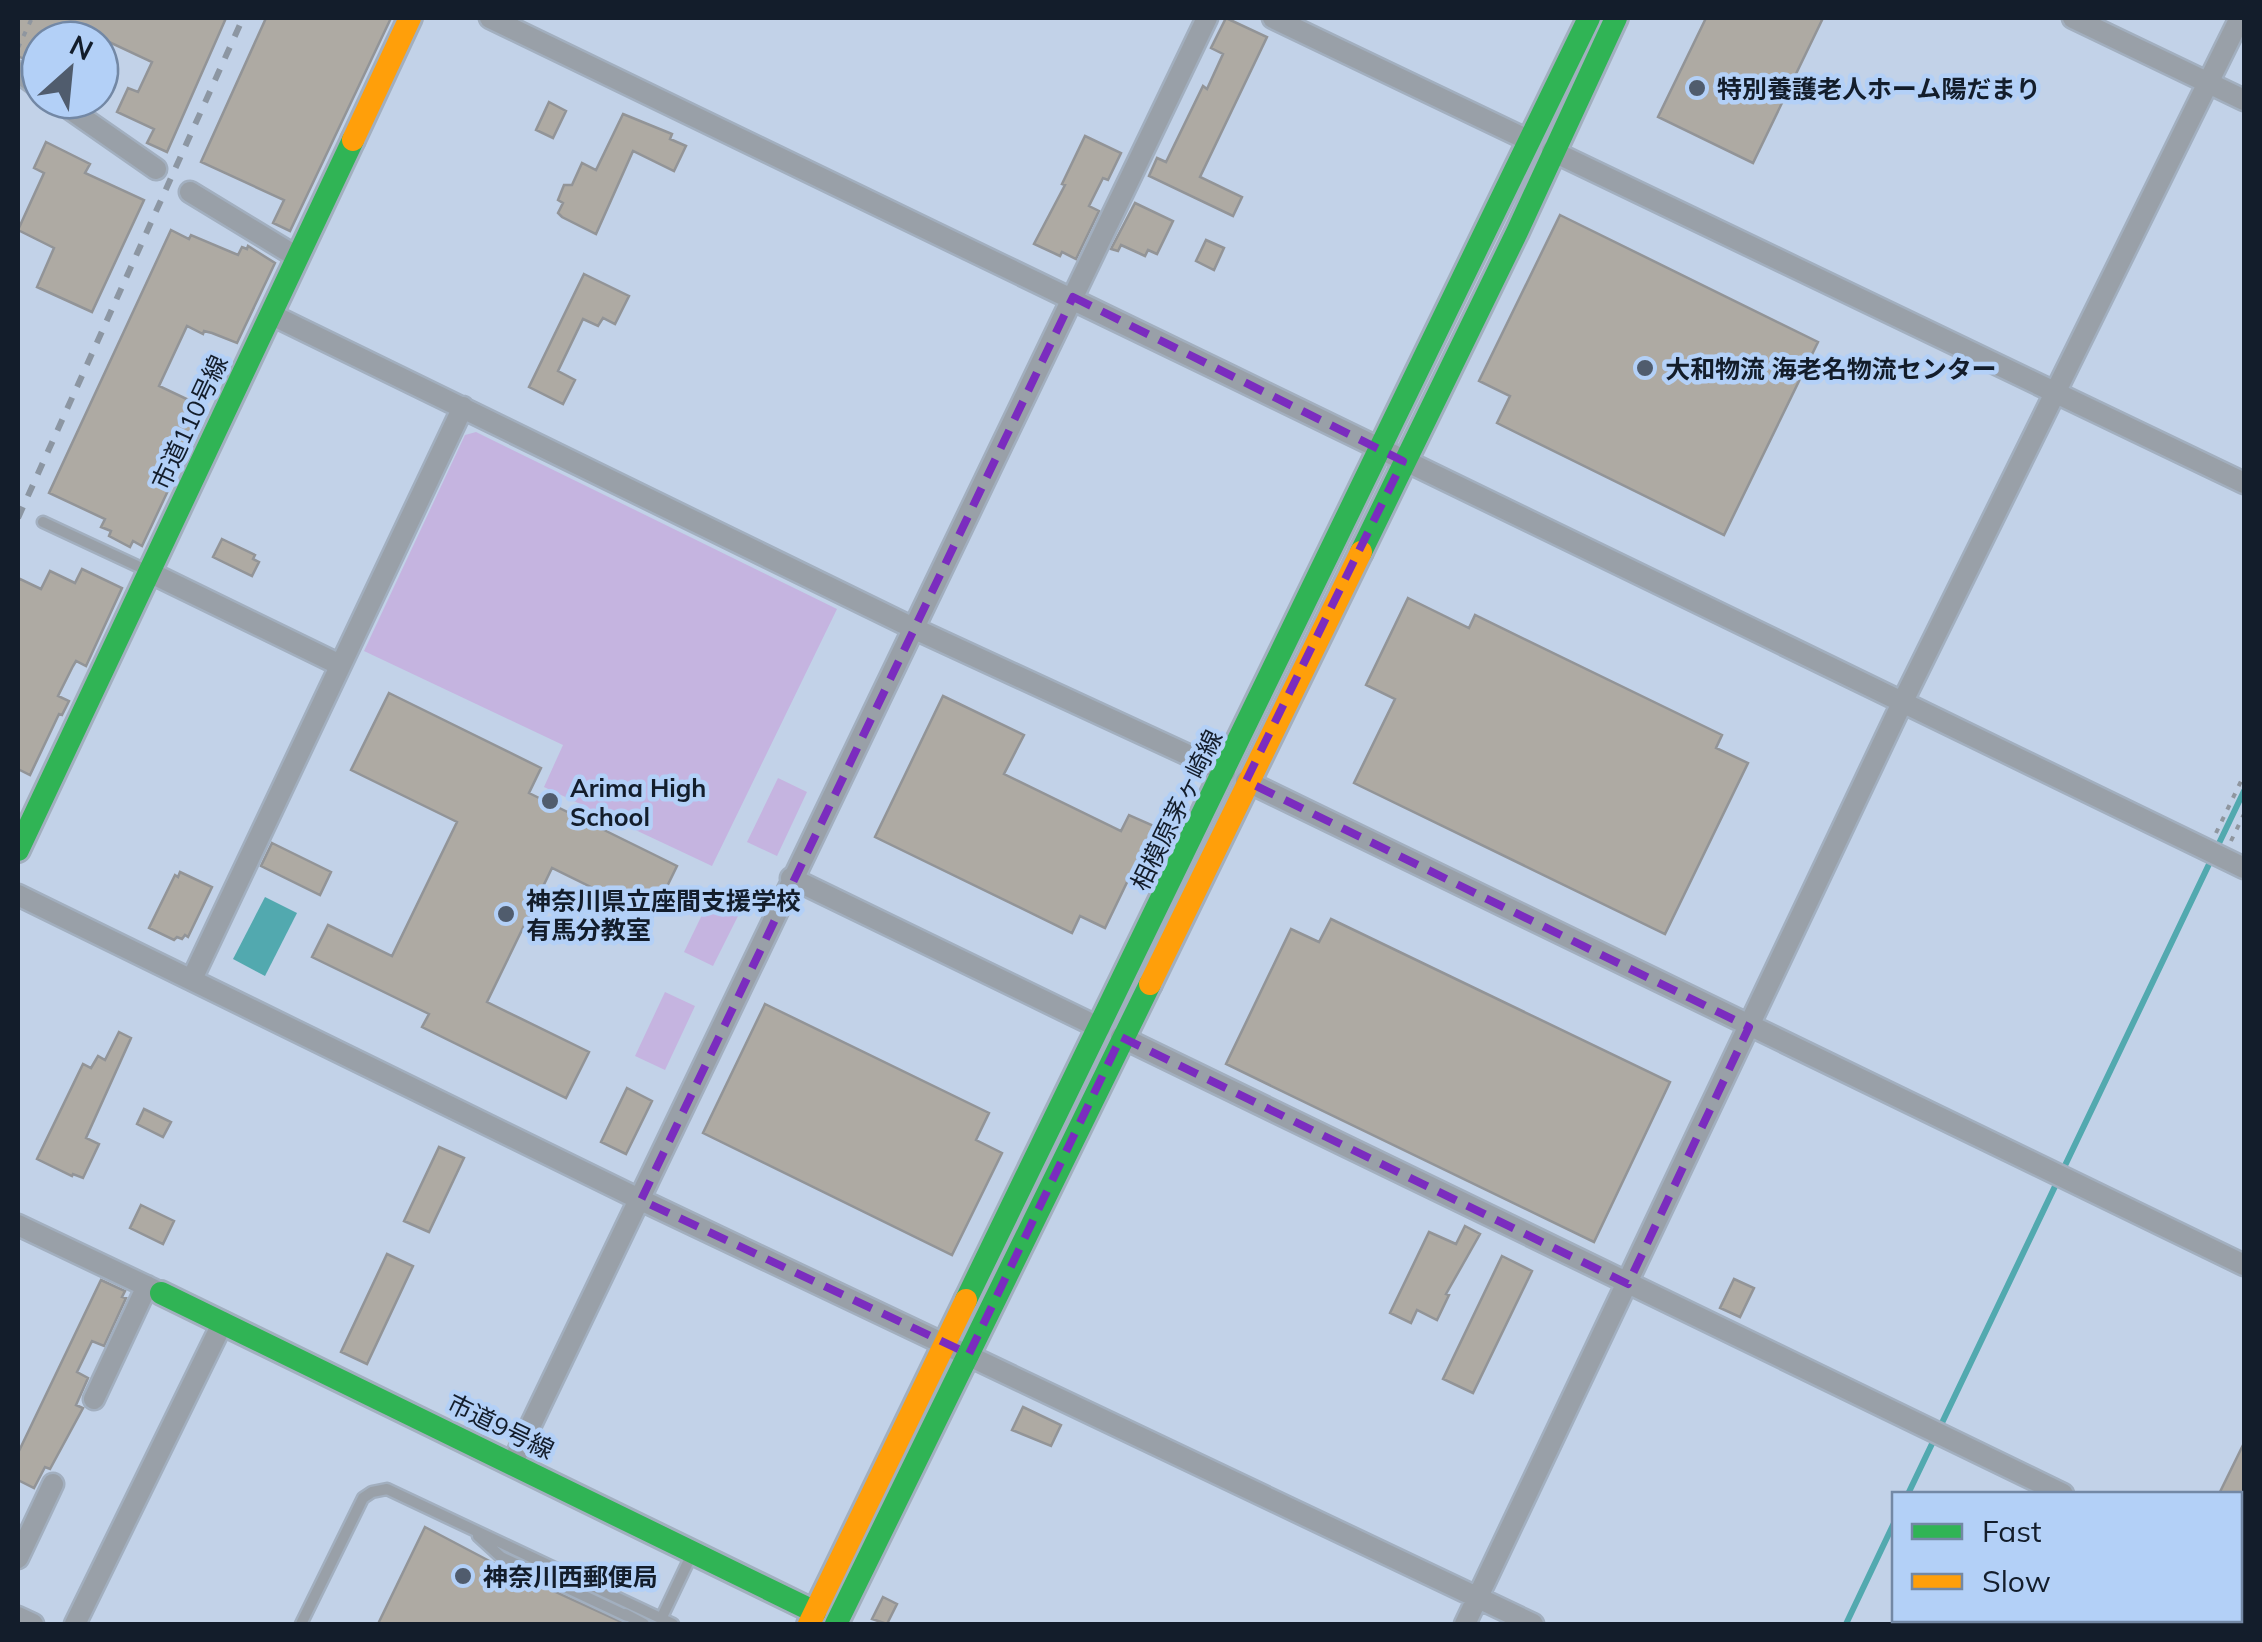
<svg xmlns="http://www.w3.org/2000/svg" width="2262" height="1642" font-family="Mulish,'Noto Sans JP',sans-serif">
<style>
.green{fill:#c5b4e0}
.water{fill:#52a9af}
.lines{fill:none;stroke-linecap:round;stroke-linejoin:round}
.stream{stroke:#52a9af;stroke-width:6}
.building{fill:#aeaaa3;stroke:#929497;stroke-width:2.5}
.lane-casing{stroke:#a2afbf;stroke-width:15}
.street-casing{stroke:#a2afbf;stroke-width:25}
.fast-casing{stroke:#a2afbf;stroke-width:28}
.slow-casing{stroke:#a2afbf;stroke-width:28}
.path{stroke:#8f969f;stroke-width:4;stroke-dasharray:5 8;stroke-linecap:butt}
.lane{stroke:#99a0a8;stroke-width:10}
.street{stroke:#99a0a8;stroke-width:20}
.fast{stroke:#30b455;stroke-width:22}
.slow{stroke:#ff9f0a;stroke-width:22}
.rail{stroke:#8c96a2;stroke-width:6;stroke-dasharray:12 12;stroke-linecap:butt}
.marked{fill:none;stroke:#7b2cbf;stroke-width:8;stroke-dasharray:20 12;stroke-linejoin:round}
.poi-dot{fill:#505c6d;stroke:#b3d0f7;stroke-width:4}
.labels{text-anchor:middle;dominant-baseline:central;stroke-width:9;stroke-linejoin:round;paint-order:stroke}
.poi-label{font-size:25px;font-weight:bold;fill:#131d2b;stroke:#b3d0f7;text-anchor:start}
.street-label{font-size:25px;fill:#131d2b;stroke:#b3d0f7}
</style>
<rect width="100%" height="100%" fill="#c2d2e8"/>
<path class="green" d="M476,432L837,609L712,866L544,787L563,745L364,651L465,435Z
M778,778L807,792L777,856L747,842Z
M715,888L745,902L713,966L684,952Z
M665,992L695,1006L665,1070L635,1056Z"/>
<path class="water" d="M265,897L297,913L265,976L233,959Z"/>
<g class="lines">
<path class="stream" d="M1908,1494L2244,791
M1846,1624L1894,1523"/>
</g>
<path class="building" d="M18,18H226L167,152L147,143L154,129L117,112L128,88L138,92L152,62L105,40H40V67L18,56Z
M266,18H391L290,231L273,223L284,200L201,162Z
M1226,18L1267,37L1200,177L1242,197L1233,216L1149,176L1157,158L1166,162L1203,86L1207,89L1223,54L1211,48Z
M1706,18H1823L1753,163L1658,117Z
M549,102L566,111L553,138L536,130Z
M623,114L672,134L670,139L686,146L674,171L633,151L596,234L562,217L558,213L563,203L558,200L564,185H572L582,163L596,170Z
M1085,136L1121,153L1108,180L1103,178L1089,206L1099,211L1076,259L1062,252L1060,256L1034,244L1065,185L1062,184Z
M46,142L90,164L85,173L144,200L92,312L37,287L54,248L18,230L44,173L34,168Z
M1135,203L1173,221L1157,254L1148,250L1145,256L1121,245L1118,251L1111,249Z
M1560,215L1818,342L1724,535L1497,423L1510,396L1479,381Z
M171,230L189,239L191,235L238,255L242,247L247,249L248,246L275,263L237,343L212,333L204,331L203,334L187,326L159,386L197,404L195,409L204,414L142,546L133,541L130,547L109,536L111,531L101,527L105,519L49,493Z
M1206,240L1224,248L1214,270L1196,261Z
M584,274L629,296L615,324L603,318L598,326L583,319L558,371L575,380L563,404L529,387Z
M222,539L255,555L253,559L259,562L252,576L213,557Z
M82,569L122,588L86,666L76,661L73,666L58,696L69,701L62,715L59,714L30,775L18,769V578L41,589L50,571L75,583Z
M1408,598L1469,628L1475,615L1722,735L1716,748L1748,763L1665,934L1354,783L1395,699L1366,685Z
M389,693L541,768L529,793L677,866L652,917L552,868L487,1002L589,1052L566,1098L422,1027L429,1014L312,957L328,925L392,956L457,822L351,770Z
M943,696L1024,735L1004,774L1121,831L1129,815L1154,826L1105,928L1080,916L1072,933L875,837Z
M272,843L331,872L320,895L261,866Z
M180,872L212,887L188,937L185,935L182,939L177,937L174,940L149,928L175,875L178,877Z
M1331,919L1670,1082L1594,1242L1226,1064L1291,929L1319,942Z
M765,1004L989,1113L976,1140L1002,1153L952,1255L703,1133Z
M119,1032L131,1038L86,1138L99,1144L83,1178L73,1174L72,1176L37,1159L83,1064L91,1068L98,1056L105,1060Z
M627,1088L652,1101L626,1154L601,1142Z
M144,1109L171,1122L163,1137L137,1124Z
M439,1147L464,1158L429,1232L404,1221Z
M141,1205L174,1221L163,1244L130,1228Z
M1465,1226L1480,1234L1446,1294L1449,1295L1437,1320L1417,1310L1411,1323L1390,1313L1429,1232L1456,1244Z
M387,1254L413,1266L367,1364L341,1352Z
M1502,1256L1532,1271L1473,1393L1443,1379Z
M1734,1279L1754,1288L1740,1317L1720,1308Z
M101,1280L125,1291L122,1297L126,1298L104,1346L92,1341L77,1372L88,1378L76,1405L83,1408L50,1469L45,1467L34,1488L18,1480V1453Z
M1023,1407L1061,1425L1051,1446L1012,1430Z
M2244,1443V1494H2219Z
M425,1527L497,1565L626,1624H378Z
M883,1597L897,1604L887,1624L872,1619Z"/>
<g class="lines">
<g class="lane-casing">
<path id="lane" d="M43,522L148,571
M478,1536L501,1557L627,1616
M625,1614L644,1624
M661,1619L691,1556
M301,1624L363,1498L372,1492L387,1489L673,1624"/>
</g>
<g class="street-casing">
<path id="street" d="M490,18C1076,298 1659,587 2244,868
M1273,18L1530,141
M2073,18L2244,100
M18,72L40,88
M57,100L156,169
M1552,151L2244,483
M190,192L297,257
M270,314L913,628L1225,772
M149,572L340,665
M1246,781L2244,1265
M791,878L1100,1028
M18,895L641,1200L1533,1624
M192,979L463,407
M1121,1037L2063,1494
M18,1225L161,1293
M94,1399L147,1286
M513,1462L1207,18
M18,1558L53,1484
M2240,1580L2244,1582
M18,1617L33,1624
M75,1624L223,1322
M1465,1624L1902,703L2240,18"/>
</g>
<g class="fast-casing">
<path id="fast" d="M1361,552L1517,232L1616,18
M18,850L353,140
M161,1293L815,1612
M966,1300L1589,18
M836,1624L1150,984"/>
</g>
<g class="slow-casing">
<path id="slow" d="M353,140L410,18
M1150,984L1361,552
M809,1624L966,1300"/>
</g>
<path class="path" d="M18,48L32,18
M2216,833L2244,775
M2231,841L2244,814"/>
<use href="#lane" class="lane"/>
<use href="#street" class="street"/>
<use href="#fast" class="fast"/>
<use href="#slow" class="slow"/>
<path class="rail" d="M18,518L243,18"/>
</g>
<path class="marked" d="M1073,297L1403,461L1246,781L1749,1027L1628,1284L1121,1037L969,1354L641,1200Z"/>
<g class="poi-dot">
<circle cx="1697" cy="88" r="10"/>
<circle cx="1645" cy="368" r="10"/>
<circle cx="550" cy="801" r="10"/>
<circle cx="506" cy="914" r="10"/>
<circle cx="463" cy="1576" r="10"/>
</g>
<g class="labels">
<g class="poi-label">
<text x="1717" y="88">特別養護老人ホーム陽だまり</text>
<text x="1665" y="368">大和物流 海老名物流センター</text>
<text x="570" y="787">Arima High<tspan x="570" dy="29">School</tspan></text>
<text x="526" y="900">神奈川県立座間支援学校<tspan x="526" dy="29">有馬分教室</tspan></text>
<text x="483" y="1576">神奈川西郵便局</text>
</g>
<g class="street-label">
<text transform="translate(189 422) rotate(-65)">市道110号線</text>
<text transform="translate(1176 810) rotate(-64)">相模原茅ヶ崎線</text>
<text transform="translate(501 1426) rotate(26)">市道9号線</text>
</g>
</g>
<rect width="2262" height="1642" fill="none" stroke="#131d2b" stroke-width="40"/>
<rect x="1892" y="1492" width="350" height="130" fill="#b3d0f7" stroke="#7388a5" stroke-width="2.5"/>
<rect x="1912" y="1524" width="50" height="15" fill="#30b455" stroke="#7388a5" stroke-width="2.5"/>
<text x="1982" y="1542" font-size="30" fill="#131d2b">Fast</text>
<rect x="1912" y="1574" width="50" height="15" fill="#ff9f0a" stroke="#7388a5" stroke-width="2.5"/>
<text x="1982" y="1592" font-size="30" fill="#131d2b">Slow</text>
<g transform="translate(70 70) rotate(27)"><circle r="48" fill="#b3d0f7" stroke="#7388a5" stroke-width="2.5"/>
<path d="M0-8L18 38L0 25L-18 38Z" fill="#505c6d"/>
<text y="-15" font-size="28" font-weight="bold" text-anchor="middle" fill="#131d2b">N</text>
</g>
</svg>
